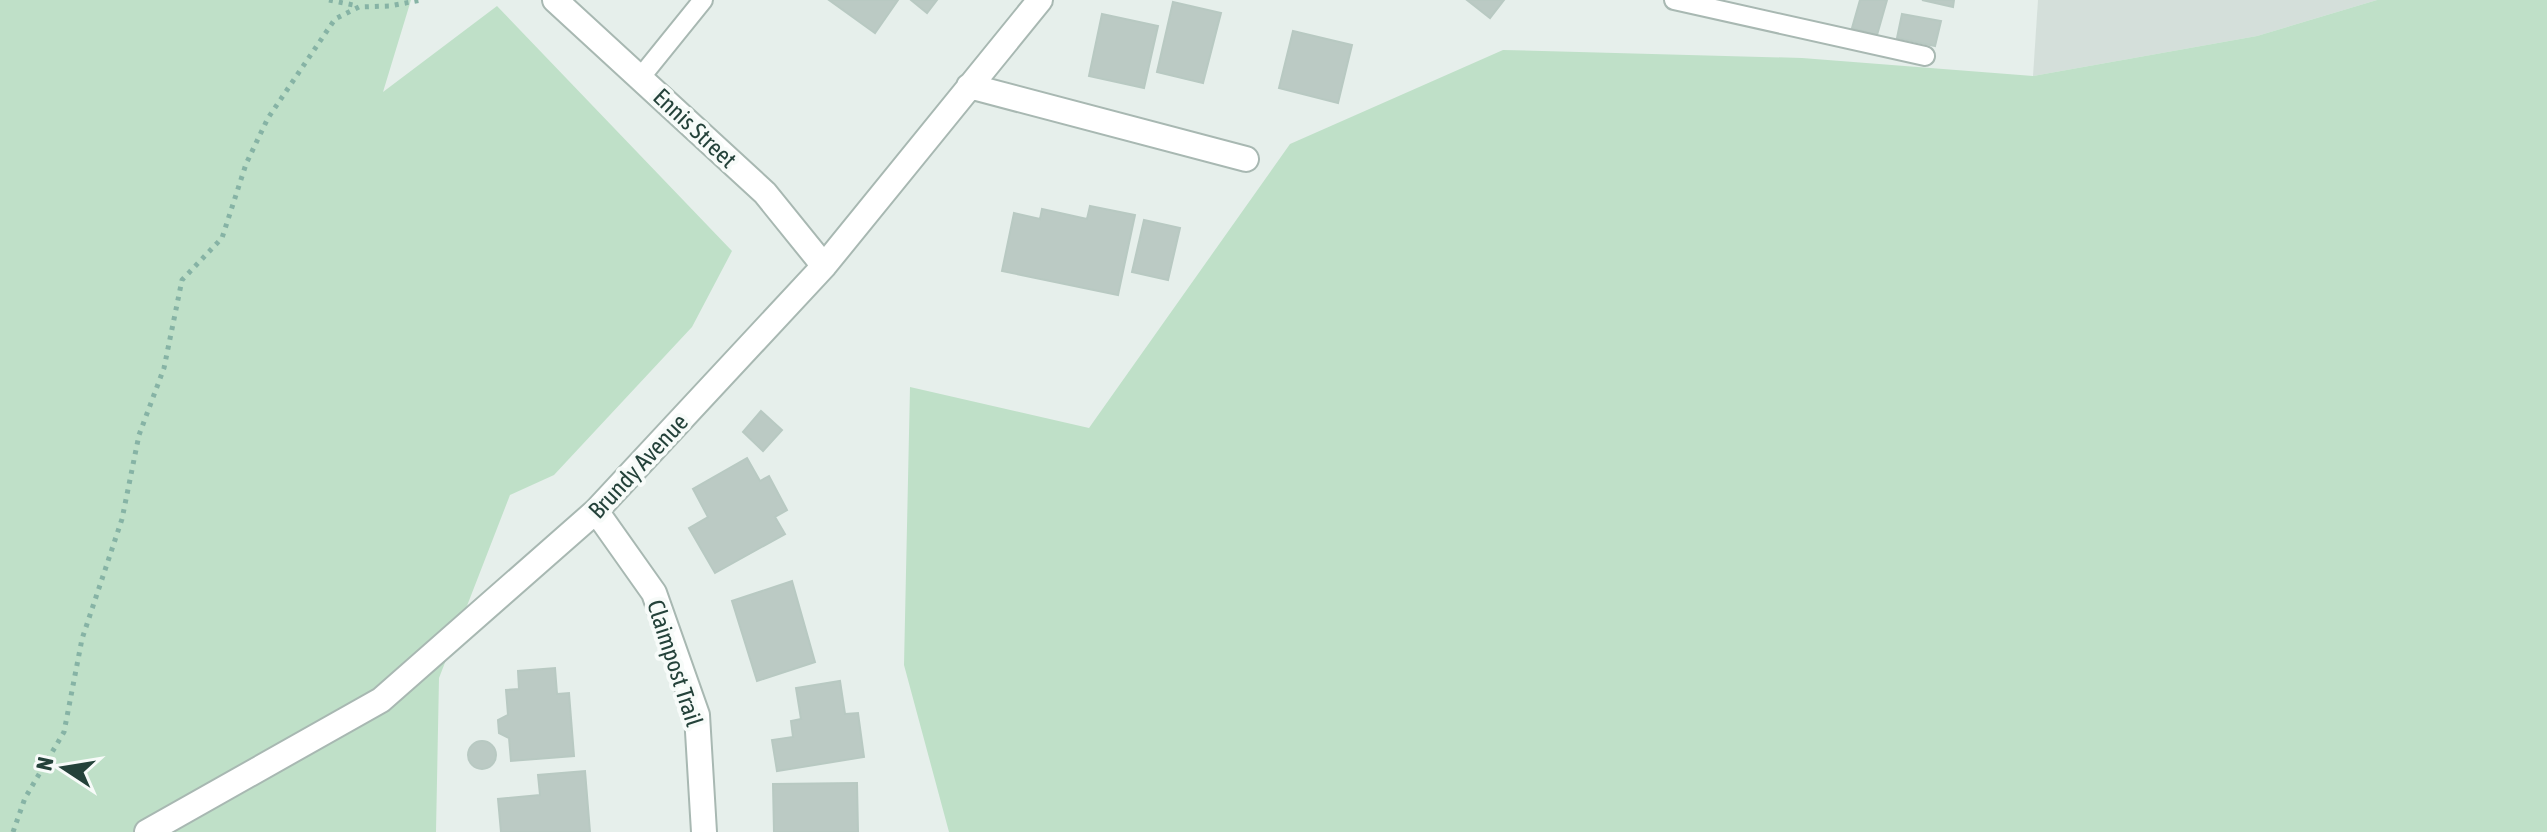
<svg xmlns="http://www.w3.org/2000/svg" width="2547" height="832" font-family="'Asap Condensed',sans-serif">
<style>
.built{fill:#d4dfda}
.green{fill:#bfe0c8}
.building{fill:#bbcac4;stroke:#b8c9c2;stroke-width:2}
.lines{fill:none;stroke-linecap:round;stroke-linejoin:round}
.lane-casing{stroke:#a8b8b2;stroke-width:22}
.street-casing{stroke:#a8b8b2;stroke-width:28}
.path{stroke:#86b3a5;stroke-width:5;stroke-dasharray:4 6;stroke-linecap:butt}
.lane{stroke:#fff;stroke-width:18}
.street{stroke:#fff;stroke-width:24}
.labels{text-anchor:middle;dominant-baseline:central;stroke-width:8;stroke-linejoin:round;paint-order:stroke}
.street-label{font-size:24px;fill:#24423a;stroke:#f7fbf9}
</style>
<rect width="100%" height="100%" fill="#e6efeb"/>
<path class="built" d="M2038,0H2377L2257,36L2033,76Z"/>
<path class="green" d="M0,0H411L383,92L497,6L732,251L692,327L554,475L510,495L439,678L436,832H0Z
M2377,0H2547V832H949L904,665L910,387L1089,428L1290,144L1503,50L1802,58L2033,76L2257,36Z"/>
<path class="building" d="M829,0H898L875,33Z
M911,0H937L927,13Z
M1467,0H1504L1490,18Z
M1860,0H1887L1877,35L1852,28Z
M1922,0H1954L1953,7Z
M1173,2L1221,13L1203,83L1157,72Z
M1102,14L1158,26L1144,88L1089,76Z
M1902,14L1941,21L1935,46L1897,38Z
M1293,31L1352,45L1338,103L1279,88Z
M1090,206L1135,215L1118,295L1002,271L1014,213L1040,219L1042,209L1087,219Z
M1144,220L1180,228L1168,280L1132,272Z
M761,411L782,430L763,451L743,432Z
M747,458L760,481L769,476L787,510L775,517L785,534L715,573L689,528L708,517L693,489Z
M792,581L815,662L757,681L732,601Z
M555,668L557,694L569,693L574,756L511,761L509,738L499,733L498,720L508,715L506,690L519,689L518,671Z
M840,681L845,714L858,713L864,757L777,771L772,740L793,737L791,721L801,719L796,688Z
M468 755a14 14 0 1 1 28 0a14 14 0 1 1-28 0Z
M585,771L590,832H501L498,799L540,795L538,775Z
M857,783L858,832H774L773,784Z"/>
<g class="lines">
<g class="lane-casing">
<path id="lane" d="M1674,0L1925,56
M640,78L703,0"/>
</g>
<g class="street-casing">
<path id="street" d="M555,0L765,193L824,266
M969,86L1246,159
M596,511L654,593L697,715L704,832
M147,832L381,700L596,511L824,266L1040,0"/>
</g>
<path class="path" d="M329,0L358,6
M13,832L25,798L64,732L82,639L122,519L139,435L164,368L182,280L222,238L246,164L268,118L335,19L359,7L390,6L421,0"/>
<use href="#lane" class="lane"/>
<use href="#street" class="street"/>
</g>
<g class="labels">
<g class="street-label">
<text transform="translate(695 128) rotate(43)">Ennis Street</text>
<text transform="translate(638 466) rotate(-47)">Brundy Avenue</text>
<text transform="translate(675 663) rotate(72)">Claimpost Trail</text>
</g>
</g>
<g transform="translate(64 768) rotate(282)" stroke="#f7fbf9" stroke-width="6" paint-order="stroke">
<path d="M0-6L14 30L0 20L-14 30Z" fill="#24423a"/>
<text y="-12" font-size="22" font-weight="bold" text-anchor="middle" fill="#24423a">N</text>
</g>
</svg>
